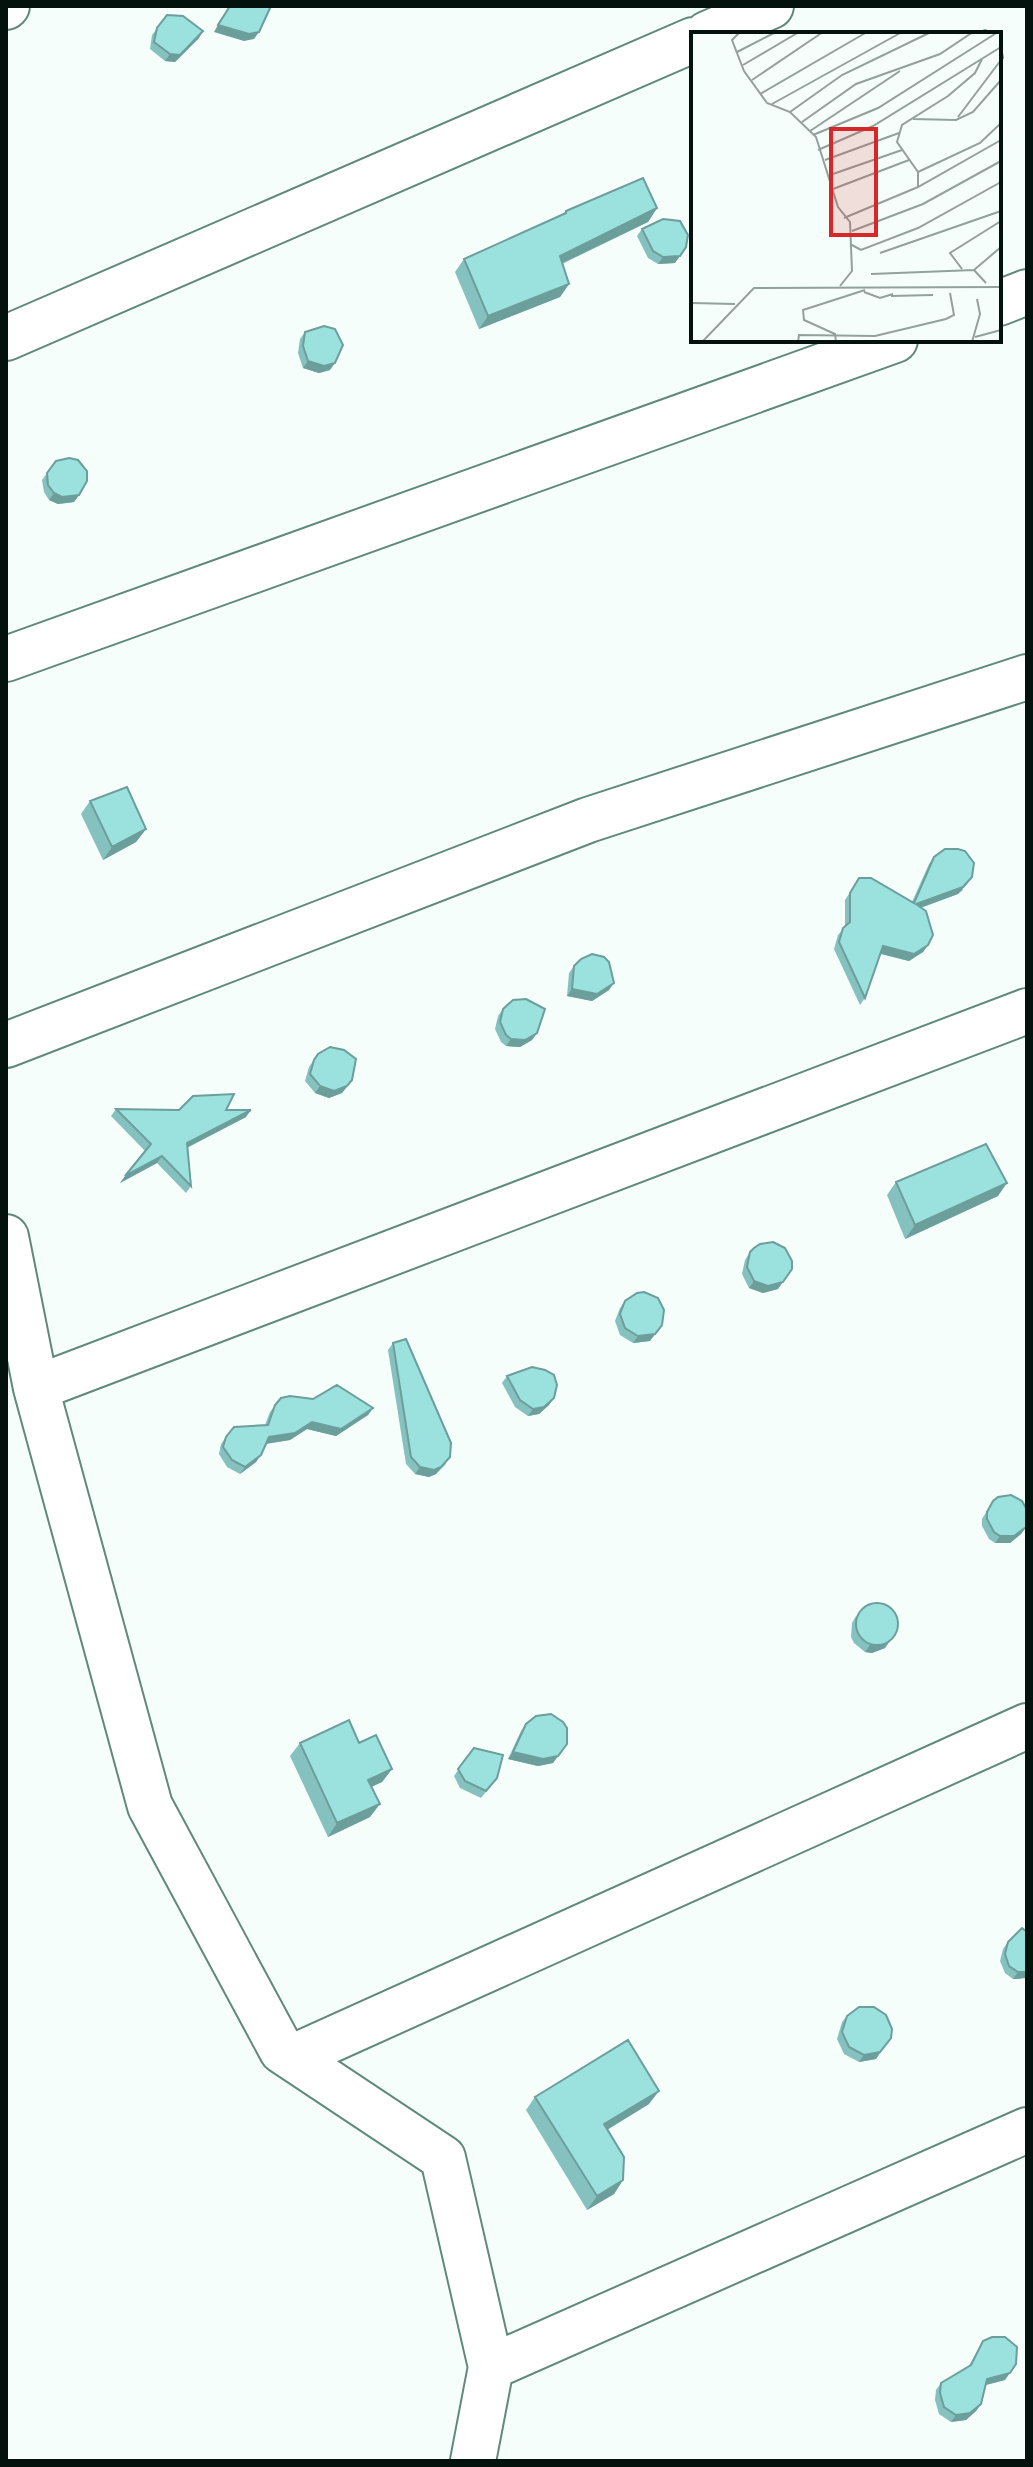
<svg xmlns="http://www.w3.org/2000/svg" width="1033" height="2467" font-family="Lora,serif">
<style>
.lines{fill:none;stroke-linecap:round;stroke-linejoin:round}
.minor-casing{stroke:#60897c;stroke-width:48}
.minor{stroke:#fff;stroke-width:44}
.wall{fill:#85c2bf}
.shaded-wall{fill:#6c9e9b}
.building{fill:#9be2de;stroke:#6c9e9b;stroke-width:2}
.inset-road{fill:none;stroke:#94a09c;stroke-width:2}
.view{fill:#d62828;fill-opacity:0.15;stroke:#d62828;stroke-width:4}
.inset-edge{fill:none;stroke:#03120d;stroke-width:4}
</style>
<rect width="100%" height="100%" fill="#f5fefb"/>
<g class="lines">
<g class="minor-casing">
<path id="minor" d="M6,7L7,6
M707,34L771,6
M999,303L1027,292
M6,338L693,40
M6,659L895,340
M6,1045L588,820L1027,677
M6,1237L36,1388L150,1806L282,2051L443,2158L491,2367L473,2461
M36,1388L1027,1011
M293,2057L1027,1726
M491,2367L1027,2130"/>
</g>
<use href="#minor" class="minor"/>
</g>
<path class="wall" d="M167,15L199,38L175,62L165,61L150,49L152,35Z
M657,208L648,222L562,264L569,284L560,297L479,329L455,272L464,259L563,214L566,211Z
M642,229L675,263L658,264L648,258L637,236Z
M305,332L330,370L319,373L303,368L298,353L300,339Z
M56,461L79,495L74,502L58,504L49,500L44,492L42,480Z
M90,801L146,829L136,842L103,860L81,814Z
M934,857L963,890L958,894L921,908L928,945L923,952L909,961L881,954L865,998L860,1005L834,949L838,935L845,927V900L859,878L912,902L929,864Z
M574,966L609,990L592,1001L567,996L569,973Z
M503,1009L537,1033L532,1040L520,1047L506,1046L501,1042L495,1029L498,1016Z
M318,1054L347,1087L342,1093L329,1098L315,1093L305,1081L309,1067Z
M116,1109L226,1110L246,1117L187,1148L191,1186L186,1193L157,1163L120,1183L145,1151L111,1116Z
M896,1182L998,1196L905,1239L887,1195Z
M750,1252L778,1289L763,1293L749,1288L742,1274L745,1260Z
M625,1301L650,1341L633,1343L620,1335L615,1321L620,1308Z
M393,1343L446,1464L436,1474L429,1477L415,1474L406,1464L388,1350Z
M507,1376L549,1405L539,1414L528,1416L515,1407L502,1383Z
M281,1398L373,1408L368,1415L336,1436L307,1429L290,1440L266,1444L256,1462L240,1474L227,1467L219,1454L221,1444L226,1437L265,1425L270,1412Z
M993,1501L1026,1527L1021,1534L1010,1543H995L989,1539L982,1526V1519Z
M856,1616L885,1648L872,1653L865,1652L854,1643L851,1637L852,1623Z
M526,1724L567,1744L553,1763L538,1766L508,1759L521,1731Z
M300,1743H359L392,1769L382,1782L371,1787L370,1817L328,1837L290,1756Z
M474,1748L497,1778L481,1798L460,1788L454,1776Z
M1008,1942L1021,1979H1013L1005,1973L1000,1961L1003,1949Z
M847,2016L891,2038L876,2059L859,2062L844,2054L837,2039L842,2022Z
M535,2097L649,2104L607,2130L623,2180L614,2194L587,2210L526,2110Z
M983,2341L1005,2380L985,2385L981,2404L976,2411L966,2420L951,2422L939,2414L935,2400L936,2390L941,2383L969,2366Z"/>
<path class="shaded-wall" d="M218,25L259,32L254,39L244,41L214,32Z
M203,31L199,38L175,62L165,61L170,54Z
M657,208L648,222L550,269L560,256Z
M680,256L675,263L658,264L663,257Z
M569,284L560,297L479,329L488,316Z
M308,361L335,363L330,370L319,373L303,368Z
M54,493L79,495L74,502L58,504L49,500Z
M146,829L136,842L103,860L112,847Z
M968,883L958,894L911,911L916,904Z
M928,945L923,952L909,961L878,953L883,946Z
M614,983L609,990L592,1001L567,996L572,989Z
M537,1033L532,1040L520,1047L506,1046L511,1039Z
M352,1080L342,1093L329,1098L315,1093L320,1086Z
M251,1110L246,1117L182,1150L187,1143Z
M162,1156L157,1163L120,1183L125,1176Z
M1007,1183L998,1196L905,1239L915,1225Z
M754,1281L783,1282L778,1289L763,1293L749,1288Z
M662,1325L650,1341L633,1343L638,1336Z
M554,1398L549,1405L539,1414L528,1416L533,1409Z
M373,1408L368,1415L336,1436L307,1429L290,1440L264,1444L269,1437L312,1422Z
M261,1455L256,1462L240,1474L245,1467Z
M450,1457L436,1474L429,1477L415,1474L420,1467Z
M1026,1527L1021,1534L1010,1543H995L1000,1536Z
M890,1641L885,1648L872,1653L865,1652L870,1645Z
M513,1752L558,1756L553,1763L538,1766L508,1759Z
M392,1769L382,1782L358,1793L368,1780Z
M380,1804L370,1817L328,1837L337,1823Z
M1018,1972H1027V1978L1013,1979Z
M880,2052L876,2059L859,2062L864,2055Z
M659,2091L649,2104L595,2137L604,2124Z
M623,2180L614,2194L587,2210L597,2196Z
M1010,2373L1005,2380L982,2386L987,2379Z
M981,2404L976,2411L966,2420L951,2422L956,2415Z"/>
<path class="building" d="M230,6H271L259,32L249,34L218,25Z
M167,15L183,16L203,31L180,55L170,54L154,42L157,28Z
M985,30L994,34H974Z
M999,36L1003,58L999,62Z
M643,178L657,208L560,256L569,284L488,316L464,259L566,213V211Z
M663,219L680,221L688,235L686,247L680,256L663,257L653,251L642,229Z
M324,326L335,329L343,345L335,363L324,366L308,361L303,346L305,332Z
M69,458L78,460L87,471V481L79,495L62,497L54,493L48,485L47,473L56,461Z
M127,787L146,829L112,847L90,801Z
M945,849H958L965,851L974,863L972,877L963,887L916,904L926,911L933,935L928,945L914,954L883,946L865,998L839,942L843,928L850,922V893L859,878H871L914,903L934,857Z
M592,954L604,957L609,962L614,983L597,994L572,989L574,966L581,959Z
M526,999L545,1009L537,1033L525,1040L511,1039L506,1035L500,1022L503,1009L513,1000Z
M330,1047L344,1050L356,1059L352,1080L347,1086L334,1091L320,1086L310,1074L314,1060L318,1054Z
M234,1094L226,1110H251L187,1143L191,1186L162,1156L125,1176L151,1144L116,1109L179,1110L193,1096Z
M986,1144L1007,1183L915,1225L896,1182Z
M773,1242L785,1248L792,1261V1269L783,1282L768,1286L754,1281L747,1267L750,1252L754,1248L760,1244Z
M644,1292L658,1298L664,1310L662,1325L655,1334L638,1336L625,1328L620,1314L625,1301L637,1293Z
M406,1339L451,1443L450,1457L441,1467L434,1470L420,1467L411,1457L393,1343Z
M532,1367L545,1370L554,1375L557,1385L554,1398L544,1407L533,1409L520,1400L507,1376Z
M337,1385L373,1408L341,1429L312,1422L295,1433L269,1437L261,1455L245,1467L232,1460L223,1447L226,1437L234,1427L268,1425L275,1405L281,1398L290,1396L313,1399Z
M1011,1495L1022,1501L1027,1510L1026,1527L1014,1536H1000L994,1532L987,1519V1512L993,1501L998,1497Z
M856 1624a21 21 0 1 1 42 0a21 21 0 1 1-42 0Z
M551,1714L563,1722L567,1728V1744L558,1756L543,1759L513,1752L526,1724L536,1716Z
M349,1720L359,1743L376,1735L392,1769L368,1780L380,1804L337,1823L300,1743Z
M474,1748L503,1755L497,1778L486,1791L465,1781L458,1769Z
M1022,1928L1027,1932L1026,1972H1018L1009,1966L1005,1954L1008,1942Z
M859,2007H874L886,2015L892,2029L891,2038L880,2052L864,2055L849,2047L842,2032L847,2016Z
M628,2040L659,2091L604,2124L624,2157L623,2180L597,2196L535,2097Z
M992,2337H1005L1017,2347L1016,2364L1010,2373L987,2379L981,2404L970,2413L956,2415L944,2407L940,2393L941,2383L971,2365L983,2341Z"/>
<g transform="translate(691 32)">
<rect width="310" height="310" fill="#f5fefb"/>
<path class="inset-road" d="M49,0L41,8L53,39L76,71L99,80L125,105L147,175L159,190L161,239L149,254M46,20L85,0M52,33L108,0M61,48L132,0M69,62L176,0M81,72L211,0M99,80L151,43L240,0M267,85L310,28M222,87L265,88L282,80L310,48M111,90L165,52L249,22L282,0M119,99L209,39M122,103L187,76L307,0M127,118L182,94L310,15M134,128L208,101M227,140L289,111L310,91M139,143L211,118M227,155V140L206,110L211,93L257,64L284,41L291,27M142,157L218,128M153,186L227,155L310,108M161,199L232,172L310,129M159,212L170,218L227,196L310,150M189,221L310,179M271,237L259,221L310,189M283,238L310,215M180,242L283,238L295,251M173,260L189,266L202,262M200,264L242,263M0,271L44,272M284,305L310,298M11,310L63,256L310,255M107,310L108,303L184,304L255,287L263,283L259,261M145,310L144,302L113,288L112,278L174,258M281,310L289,282L286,267"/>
<path class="view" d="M140,97H185V203H140Z"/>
<rect width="310" height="310" class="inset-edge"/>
</g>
<rect width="1033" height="2467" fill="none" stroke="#03120d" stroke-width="16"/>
</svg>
